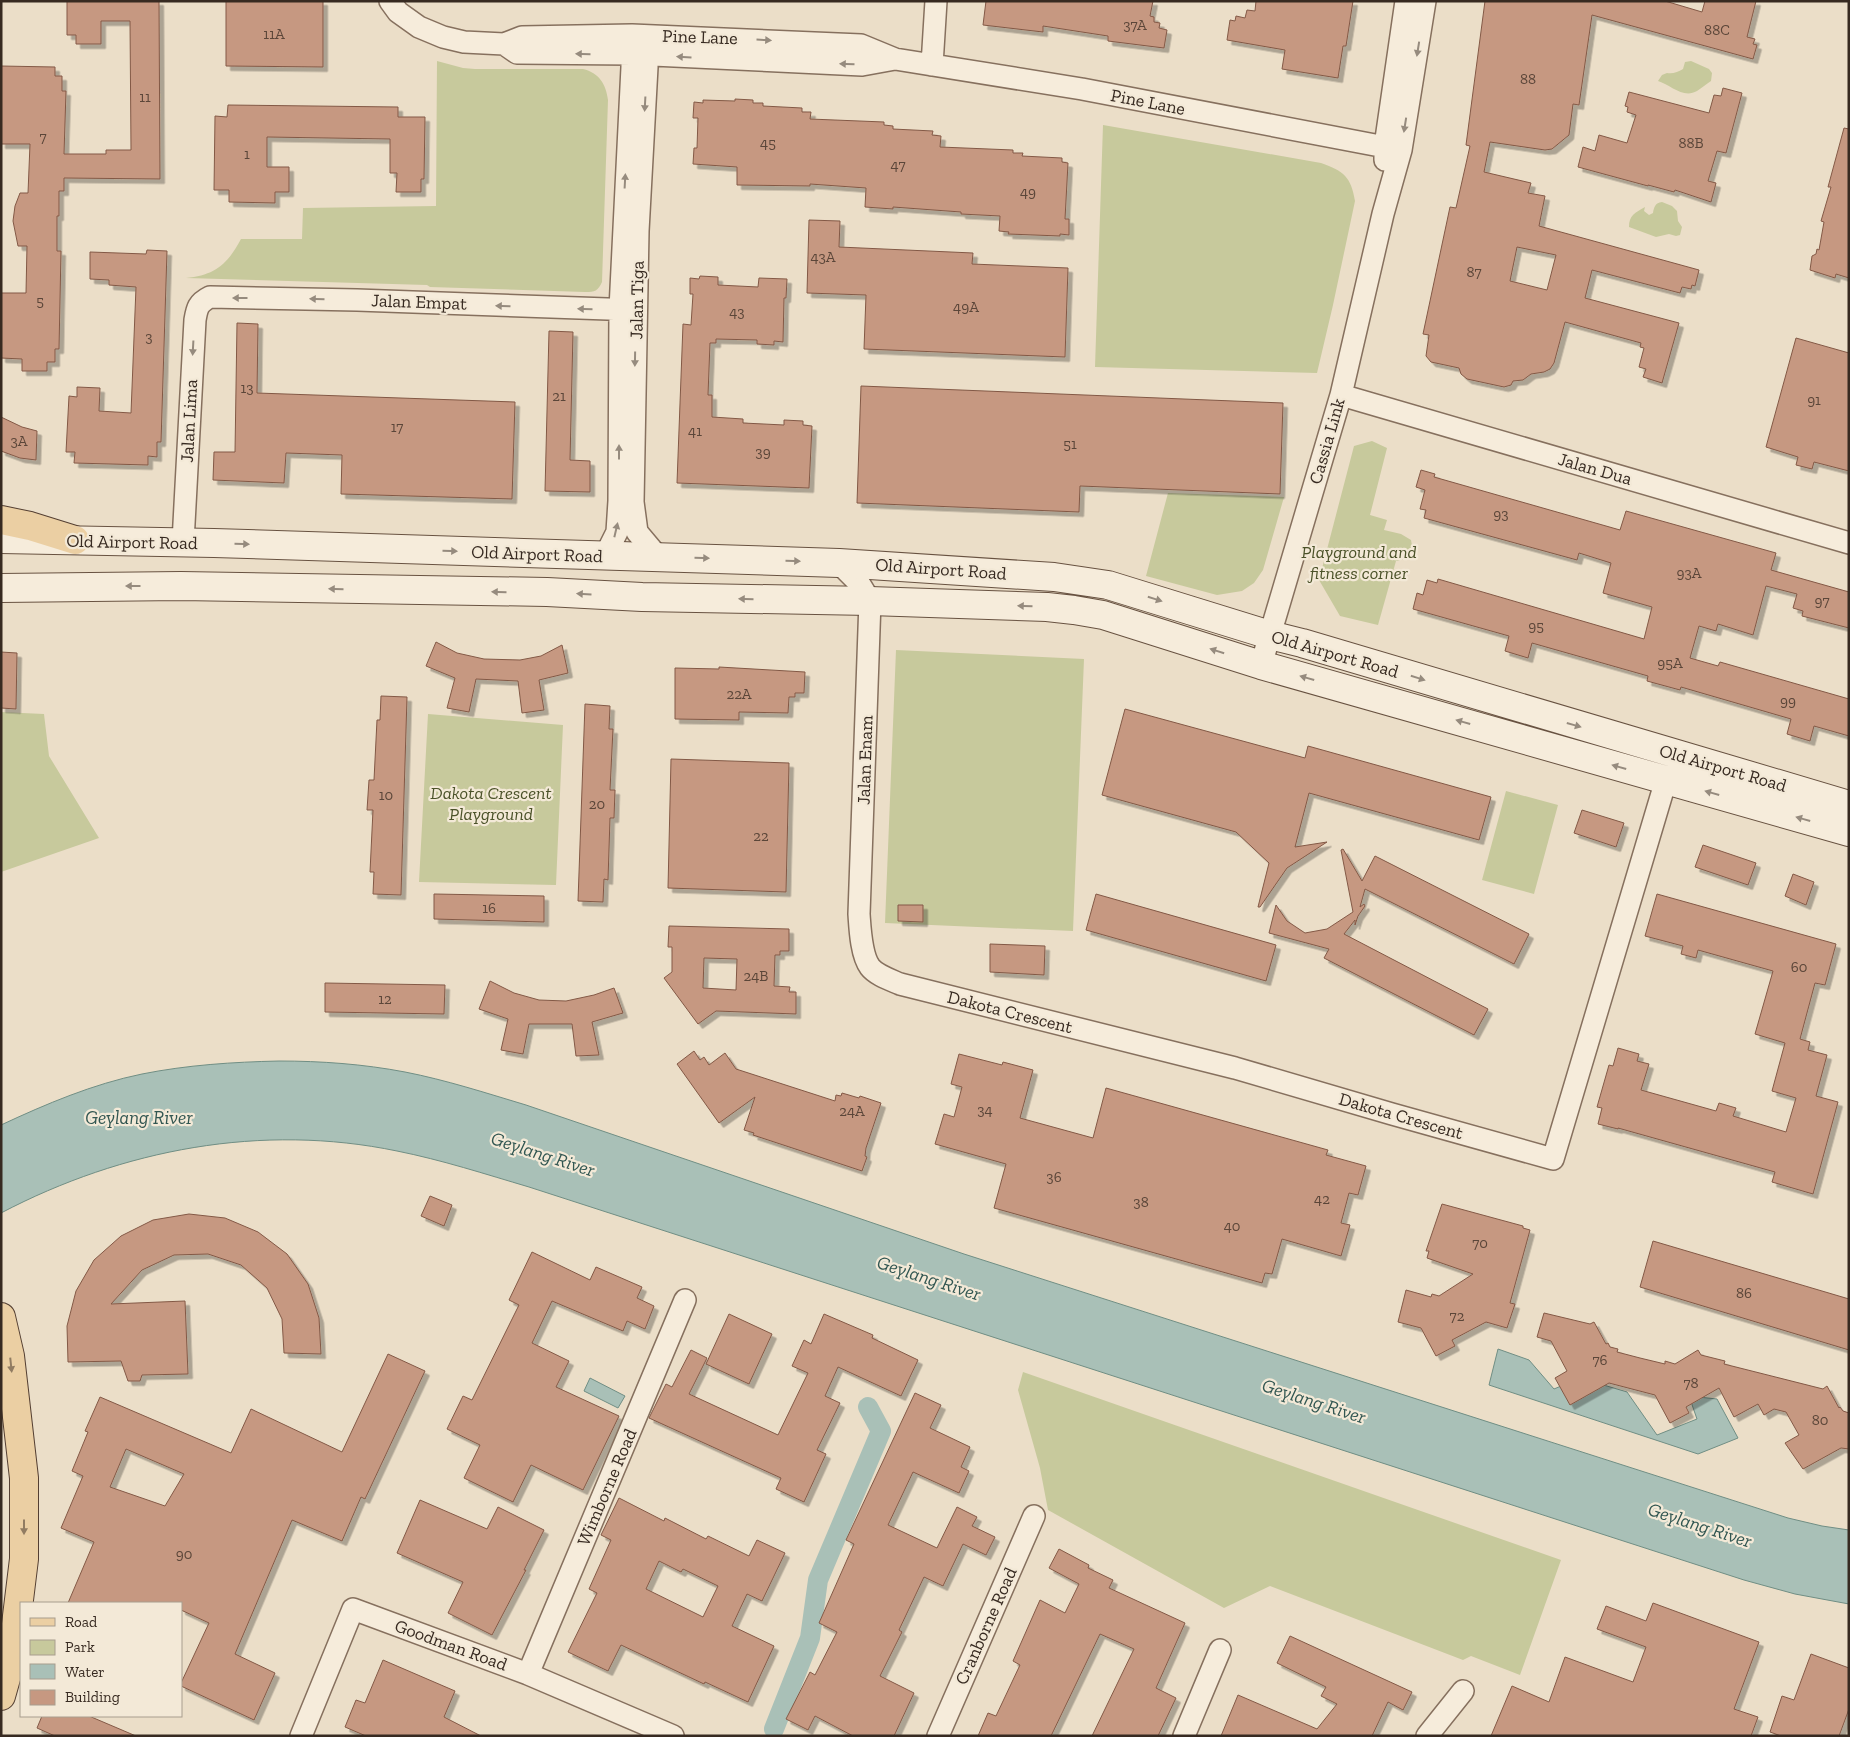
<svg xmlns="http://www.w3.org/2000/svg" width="1850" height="1737" font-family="'Zilla Slab',serif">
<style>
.green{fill:#c7c99c}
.water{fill:#a9c0b7;stroke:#708e84}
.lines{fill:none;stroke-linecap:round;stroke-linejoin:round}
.canal{stroke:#a9c0b7;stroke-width:20}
.building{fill:#c69881;stroke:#835946;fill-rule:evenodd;filter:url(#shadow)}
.minor-casing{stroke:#86705e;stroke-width:24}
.secondary-casing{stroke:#685241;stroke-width:30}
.primary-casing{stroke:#543f32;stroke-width:30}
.minor{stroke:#f6ecdb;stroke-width:21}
.secondary{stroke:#f6ecdb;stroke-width:28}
.primary{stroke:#ebcfa3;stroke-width:28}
.oneway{fill:#968b7e}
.oneway2{fill:#917c62}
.labels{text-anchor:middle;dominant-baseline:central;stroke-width:4.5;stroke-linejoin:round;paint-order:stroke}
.number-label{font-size:15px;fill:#5b4639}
.street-label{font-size:18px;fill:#372a21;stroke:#f3e9d7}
.park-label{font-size:18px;font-style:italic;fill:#4b5229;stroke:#f3e9d7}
.water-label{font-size:19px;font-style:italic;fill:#315651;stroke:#f3e9d7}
</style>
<defs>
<filter id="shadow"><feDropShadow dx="4.5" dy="4.5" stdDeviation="0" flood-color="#0004"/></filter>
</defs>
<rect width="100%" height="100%" fill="#ebdec8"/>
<path class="green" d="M437,61L463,68L475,69H583C599,73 606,84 608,100L602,282C598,291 595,292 585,292L430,287L427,285L186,278C215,275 227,265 241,239H302L303,208L436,206Z
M1691,61L1709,69L1712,73L1711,81C1706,84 1702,88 1697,91C1683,99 1671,85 1658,81L1662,75L1667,73C1673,74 1678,72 1683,69L1685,62Z
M1103,125L1321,163C1344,171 1351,177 1355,201L1333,305L1317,373L1095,367Z
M1662,202L1672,206L1677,211L1678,221L1682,227L1680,235L1676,236L1669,234L1656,237L1629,227C1629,215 1635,213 1645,207L1644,211L1649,215L1653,213C1654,207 1655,203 1662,202Z
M1372,441L1387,448L1370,515L1387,520L1384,530L1401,534L1411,540L1413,551L1405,559L1396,561L1378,625L1340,616L1319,580L1354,446Z
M1168,493L1284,497L1263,570L1254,583L1242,591L1217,595L1146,576Z
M896,650L1084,659L1073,931L885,923Z
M1,712L44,714L49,756L99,838L1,872Z
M428,714L563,725L556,885L419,882Z
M1506,791L1558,805L1534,894L1482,880Z
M1023,1372L1561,1560L1520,1675L1471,1656L1463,1660L1270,1586L1224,1608L1048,1510L1040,1468L1018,1390Z"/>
<path class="water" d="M279,1061C321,1061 363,1064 405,1072C446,1080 486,1093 526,1105L964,1254L1788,1518L1822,1526L1849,1530V1604L1795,1594L1744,1580L529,1187C485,1174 442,1160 397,1151C262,1123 123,1149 1,1213V1125C46,1104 93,1084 142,1074C187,1065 233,1062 279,1061Z
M1498,1349L1529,1360L1554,1389L1580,1378L1627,1392L1657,1435L1697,1419L1689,1396L1717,1399L1738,1438L1698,1454L1489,1385Z
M590,1378L625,1396L618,1408L584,1391Z"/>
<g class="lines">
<path class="canal" d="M774,1729L810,1638L818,1580L881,1431L868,1407"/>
</g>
<path class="building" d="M67,1H159L160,179L64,178V191H59V216H57V251H61L59,349H55V362H47V371H22V359L1,358V293H26L27,246H18L13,221L15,206L20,193H28L30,144H1V66L55,67V76H62V91H66L64,154H106V150H131L130,21H101V44H76V35H67Z
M226,1H323V67L226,66Z
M986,1H1153L1150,16L1154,17V22L1160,23L1159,28L1167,30L1164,48L1108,41V36L1043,26V32L983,25Z
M1256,1H1353L1346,46H1343L1338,78L1282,69L1285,50L1227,40L1230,20L1235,21L1236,16L1245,18L1247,10L1255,11Z
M1485,1H1665L1702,12L1705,1H1756L1747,37L1755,39L1753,44L1757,45L1753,59L1592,15L1579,105L1573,104L1569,135L1552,149L1545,150L1490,142L1484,172L1531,183L1528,193L1545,196L1539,226L1699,270L1695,286L1692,285L1691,289L1682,287L1680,293L1592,270L1585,298L1679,323L1662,383L1643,377L1646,369L1639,367L1644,348L1640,347L1641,343L1565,322L1554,363L1550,369L1544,372L1531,374L1523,380L1513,381L1511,385L1504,387L1467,379L1461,374L1459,368L1431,362L1426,356L1429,335L1423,334L1450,207L1456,208L1470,146L1466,145ZM1517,247L1556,255L1547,290L1510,281Z
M1723,88L1742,93L1726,153L1717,151L1708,181L1716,183L1711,202L1675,190L1674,192L1648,185V186L1578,167L1583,147L1595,151L1599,135L1627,143L1636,115L1627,112L1628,107L1625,106L1629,92L1709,113L1714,95L1721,96Z
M735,99L753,100V103H763V106L802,108V112H811L810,119L884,122V125L893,126V129L933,131L932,135L941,136L940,147L1013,150V153H1023L1022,156L1062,158V162L1068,163L1065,219H1069V235L1060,234V236L1008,234L1009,232L999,231L1000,216L961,214V212L893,207V209L865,207L866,188L810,184V186L737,185V167L693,164L694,148H697L698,118H693L694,102L703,103V100L735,101Z
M228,105L398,107V117H425L424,179H421V192H396L397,173H390V139L267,137V167H289V192H275V203L229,202V190H214L215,116L227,117Z
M1844,128L1849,129V278L1836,274L1835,278L1810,270L1812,256L1816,254L1817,249L1819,250L1824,222L1821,221L1831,187H1828Z
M809,220L840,221L839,247L973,253L972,264L1068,268L1065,357L864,349L866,295L807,293Z
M147,250L167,251L161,442H157V457L148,456V465L74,463L75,452H66L69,396L77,397V387L100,388L99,411L131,413L136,287L109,285V280L90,279V252L146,254Z
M700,276L718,277V285L758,287L759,278L787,279L786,298H784L783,342L774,341V345L757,344V340L716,339V343H710L708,395H712V417L743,419V423L784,425V420L803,421V425L812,426L809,488L677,483L683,324L691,325L693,294H690V278L699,279Z
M237,323L258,324L257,393L515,402L512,499L341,494L342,455L286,453L284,483L213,480L214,452H235Z
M549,331L573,332L570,460L590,461V492L545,491Z
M1796,338L1849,353V471L1814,462L1812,469L1796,465L1798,457L1766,447Z
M861,386L1283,403L1280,494L1080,486L1079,512L857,503Z
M1,417L22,427L37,431L36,460L20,458L1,451Z
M1421,470L1435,474L1434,477L1620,530L1626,511L1776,553L1771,570L1849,592V628L1802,616L1803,611L1793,608L1797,594L1766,586L1753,635L1718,624L1716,631L1699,626L1690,658L1718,666L1720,662L1849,699V736L1814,726L1810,741L1787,734L1791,719L1681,687L1680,690L1647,681L1648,676L1532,643L1528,658L1505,651L1509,636L1413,609L1417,593L1423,595L1427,580L1437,583L1438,579L1644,639L1652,607L1603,593L1611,563L1579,553L1577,560L1424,518L1426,510L1420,509L1425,490L1416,487Z
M436,642L457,653L484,659L520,660L541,656L562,645L568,673L539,680L544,710L522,713L518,681L476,679L469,712L447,708L455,678L426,666Z
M1,652L17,653L16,709L1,708Z
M719,667L805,672L804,693H795V697H789L788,713L739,712V720L675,719V668L719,669Z
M381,696L407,697L401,895L373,894L374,872H370L373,810H367L369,780H374L377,720H380Z
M585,704L610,706L609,729H613L610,790H615L614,818H610L608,880L604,879L603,902L578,901Z
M1125,709L1305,758L1308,746L1491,797L1479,840L1309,793L1295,847L1327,842L1287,868L1260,907H1258L1269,863L1236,832L1102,795Z
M671,759L789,763L786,892L668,888Z
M1582,810L1624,823L1616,847L1574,833Z
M1703,845L1756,863L1748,885L1695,867Z
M1343,849L1362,881L1375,856L1529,934L1514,964L1365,889L1360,907L1364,904L1365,906L1358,916L1355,925V920L1344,934L1488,1009L1474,1035L1324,958L1329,949L1269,933L1276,905L1287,921L1305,933L1327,929L1353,912L1341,850Z
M1793,874L1814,882L1806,905L1785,896Z
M434,894L544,896V922L434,919Z
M1096,894L1276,945L1266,981L1086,930Z
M1657,894L1836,944L1825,985L1815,983L1800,1039L1810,1042L1808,1050L1827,1055L1816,1096L1838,1102L1813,1194L1772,1182L1775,1172L1618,1128V1129L1598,1124L1602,1108L1597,1107L1609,1065L1613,1066L1618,1048L1639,1054L1637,1061L1649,1064L1641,1090L1716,1111L1719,1103L1736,1108L1733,1116L1786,1132L1796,1098L1772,1091L1785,1043L1755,1034L1773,971L1698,950L1696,958L1681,954L1683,946L1645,936Z
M898,905H923V922L898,921Z
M669,926L789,929V951H780V955H775L774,986L790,987L789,992H796V1014L716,1011L698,1024L664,978L672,972V947H668ZM704,958L737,959L736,990L703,988Z
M990,944L1045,946L1044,975L990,972Z
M490,981L514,993L539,1000L566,1001L594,995L614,988L623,1013L592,1022L599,1055L576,1056L572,1024H529L523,1054L501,1050L508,1019L479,1009Z
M325,983L445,985L444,1014L325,1012Z
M694,1051L700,1060L704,1057L709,1065L725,1053L736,1069L835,1101L836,1095L841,1096L842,1093L859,1098L860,1096L881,1103L866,1148L865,1156L867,1157L862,1171L753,1135L754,1133L744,1130L755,1097L719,1123L677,1064Z
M959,1054L1002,1065L1003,1062L1033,1070L1020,1118L1093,1138L1106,1088L1328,1150L1326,1155L1366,1166L1358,1195L1349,1193L1341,1223L1350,1225L1341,1256L1282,1239L1272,1274L1265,1273L1262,1283L994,1208L1006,1164L935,1144L944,1114L954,1117L962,1087L951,1084Z
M430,1196L452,1205L444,1226L421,1216Z
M1442,1204L1523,1226V1228L1530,1230L1510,1303L1515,1304L1507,1328L1486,1322L1452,1340L1455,1346L1436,1356L1421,1328L1398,1322L1406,1290L1431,1297L1432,1294L1439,1296L1473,1274L1427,1258L1429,1251H1426Z
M189,1214L225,1218L258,1232L287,1254L308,1284L319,1318L321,1354L284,1353L282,1319L267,1288L241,1265L208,1254L174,1255L142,1270L111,1304L185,1301L188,1374L142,1375L140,1381H128L121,1361L68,1362L67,1326L76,1291L94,1260L121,1236L153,1220Z
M1653,1241L1849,1299V1350L1640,1287Z
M532,1252L590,1280L596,1267L642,1287L637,1298L654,1306L645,1329L627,1321L623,1331L552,1301L532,1343L569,1361L556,1387L619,1416L583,1490L531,1465L513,1502L464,1478L480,1445L447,1429L463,1396L472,1400L519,1305L509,1300Z
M1544,1313L1590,1324L1594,1322L1606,1344L1608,1343L1610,1347L1618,1349L1617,1352L1640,1358L1665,1364V1361L1675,1364L1698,1350L1701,1355L1725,1361L1724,1364L1823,1389L1827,1386L1839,1408L1840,1407L1843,1411L1849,1413V1449L1841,1448L1803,1469L1785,1443L1799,1435L1786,1412L1774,1409L1764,1415L1758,1404L1734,1417L1719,1388L1686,1407L1689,1413L1670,1423L1655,1395L1609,1383L1570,1405L1555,1378L1567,1371L1551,1341L1537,1337Z
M729,1314L772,1334L749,1384L706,1364Z
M824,1314L873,1335L872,1338L918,1360L901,1396L838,1367L825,1396L840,1403L817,1450L826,1454L804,1502L776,1489L781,1478L649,1418L666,1384L672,1387L691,1350L707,1358L689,1394L778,1435L808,1373L792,1366L804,1340L811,1344Z
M388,1354L425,1371L365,1499L361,1497L342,1541L292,1520L235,1654L275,1673L254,1720L181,1686V1683L209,1623L181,1610V1603H68L94,1542L61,1528L83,1476L72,1471L88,1432L85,1431L100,1397L231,1453L251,1409L342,1452ZM126,1449L184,1474L165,1506L110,1487Z
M915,1393L941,1405L930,1428L970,1447L961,1467L969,1471L959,1493L913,1472L888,1525L937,1548L957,1507L977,1517L972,1526L995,1537L986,1555L963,1544L943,1586L924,1577L899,1630L902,1632L880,1676L914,1693L894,1736H853L815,1716L808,1730L786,1719L810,1672L815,1675L837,1632L819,1623L854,1544L846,1540Z
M619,1498L664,1521L665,1518L706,1539L708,1536L749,1556L757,1540L785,1553L762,1601L747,1594L732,1626L774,1646L748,1702L705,1682L704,1684L621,1645L608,1671L568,1652L597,1593L589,1589L611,1540L601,1535ZM659,1561L681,1572L683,1569L718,1586L703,1617L646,1589Z
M420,1500L487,1529L498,1507L544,1530L524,1570H526L492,1635L448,1613L463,1582L397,1553Z
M1059,1549L1089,1565L1088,1568L1113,1580L1109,1588L1185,1623L1156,1688L1176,1698L1158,1736H1092L1134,1649L1100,1634L1051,1736H978L988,1713L996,1716L1020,1665L1013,1661L1040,1600L1065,1613L1079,1584L1049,1568Z
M1653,1603L1759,1642L1734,1709L1758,1717L1751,1736H1491L1512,1686L1549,1702L1565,1657L1633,1682L1646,1647L1597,1629L1606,1606L1646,1621Z
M1290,1636L1412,1692L1403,1710L1388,1702L1372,1736H1221L1238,1695L1317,1729L1337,1704L1321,1696L1326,1687L1277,1663Z
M1811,1654L1849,1668V1709L1839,1736H1781L1770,1732L1782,1696L1794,1700Z
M383,1660L455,1691L444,1717L481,1736H366L345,1727L356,1700L365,1703Z
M42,1716H89L136,1736H55L37,1728Z"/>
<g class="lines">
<g class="minor-casing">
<path id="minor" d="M390,1L398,12L419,27L443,37L464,42L504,44L522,37L632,35L861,45L895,59L1082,89L1401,150
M646,36L647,67L638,231L633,502L637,532L658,557
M504,44L517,53L632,54L862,65L895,59
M932,65L936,1
M1385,160V146L1406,1
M1341,395L1849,543
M183,542L195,320C197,308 198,303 210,297L357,300L636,310
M605,556L617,532L619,501L620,309L632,67V35
M839,563L859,583L870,601L859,914C860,928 861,955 870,967C876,975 891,980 900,984L1235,1068L1392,1114L1553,1159L1666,780
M1261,665L1341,395L1383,214L1401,150L1425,1
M528,1674L685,1300
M301,1736L353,1609L528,1674L673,1736
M938,1736L1034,1516
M1184,1736L1220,1650
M1427,1736L1463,1691"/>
</g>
<g class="secondary-casing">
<path id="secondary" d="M1,539L214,543L839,563L1054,577L1108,585L1270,635L1302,643L1849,805
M1,588L181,586L547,592L642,597L870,601L1047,607L1074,610L1103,615L1261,665L1849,832"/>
</g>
<g class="primary-casing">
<path id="primary" d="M1,520L30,526L75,540
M1,1317L10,1356L24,1478V1559L12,1657L1,1696"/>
</g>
<use href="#minor" class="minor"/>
<use href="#secondary" class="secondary"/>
<use href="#primary" class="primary"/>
</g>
<defs><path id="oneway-solid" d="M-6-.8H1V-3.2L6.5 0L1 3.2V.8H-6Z" transform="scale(1.25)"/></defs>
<g class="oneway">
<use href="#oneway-solid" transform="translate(764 40) rotate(3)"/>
<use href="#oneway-solid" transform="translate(1418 49) rotate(99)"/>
<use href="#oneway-solid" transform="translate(583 54) rotate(-179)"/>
<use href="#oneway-solid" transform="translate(684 57) rotate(-177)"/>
<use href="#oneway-solid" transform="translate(847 64) rotate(-178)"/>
<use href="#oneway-solid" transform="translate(645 104) rotate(93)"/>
<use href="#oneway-solid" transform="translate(1405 125) rotate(99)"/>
<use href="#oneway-solid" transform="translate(625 181) rotate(-87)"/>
<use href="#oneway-solid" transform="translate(240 298) rotate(-180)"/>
<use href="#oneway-solid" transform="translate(317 299) rotate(-178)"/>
<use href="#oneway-solid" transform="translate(503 306) rotate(-178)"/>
<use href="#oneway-solid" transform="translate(585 309) rotate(-179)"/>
<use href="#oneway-solid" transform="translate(193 348) rotate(93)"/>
<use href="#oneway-solid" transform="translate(635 359) rotate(91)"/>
<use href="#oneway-solid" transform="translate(619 452) rotate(-90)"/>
<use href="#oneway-solid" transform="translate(616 530) rotate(-77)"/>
<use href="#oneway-solid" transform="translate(242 544) rotate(2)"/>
<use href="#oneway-solid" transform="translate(450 551) rotate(2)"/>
<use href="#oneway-solid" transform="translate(702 558) rotate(2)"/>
<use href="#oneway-solid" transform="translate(793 561) rotate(2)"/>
<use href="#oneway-solid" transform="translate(133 586) rotate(180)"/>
<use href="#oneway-solid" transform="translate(336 589) rotate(-179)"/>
<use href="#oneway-solid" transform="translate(499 592) rotate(-179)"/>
<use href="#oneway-solid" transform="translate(584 594) rotate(-177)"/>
<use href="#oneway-solid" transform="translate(746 599) rotate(-179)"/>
<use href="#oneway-solid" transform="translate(1155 599) rotate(17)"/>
<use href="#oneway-solid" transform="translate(1025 606) rotate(-178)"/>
<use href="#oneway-solid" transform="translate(1217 651) rotate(-163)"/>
<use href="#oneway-solid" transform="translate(1307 678) rotate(-164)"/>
<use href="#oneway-solid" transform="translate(1418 678) rotate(17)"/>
<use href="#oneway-solid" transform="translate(1463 722) rotate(-164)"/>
<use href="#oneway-solid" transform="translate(1574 725) rotate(16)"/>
<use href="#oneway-solid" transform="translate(1619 767) rotate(-164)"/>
<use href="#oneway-solid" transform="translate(1712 793) rotate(-164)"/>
<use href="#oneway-solid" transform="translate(1803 819) rotate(-164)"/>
</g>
<g class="oneway2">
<use href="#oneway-solid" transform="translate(11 1365) rotate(84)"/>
<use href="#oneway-solid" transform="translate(24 1527) rotate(90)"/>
</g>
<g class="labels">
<g class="number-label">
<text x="1135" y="25">37A</text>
<text x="1717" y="30">88C</text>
<text x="274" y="34">11A</text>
<text x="1528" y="79">88</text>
<text x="145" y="97">11</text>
<text x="43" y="137">7</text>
<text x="768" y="143">45</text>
<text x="1691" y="143">88B</text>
<text x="247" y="154">1</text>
<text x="898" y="165">47</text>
<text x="1028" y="192">49</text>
<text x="823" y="257">43A</text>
<text x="1474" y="272">87</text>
<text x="40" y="301">5</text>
<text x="966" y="307">49A</text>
<text x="737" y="312">43</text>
<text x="149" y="337">3</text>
<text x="247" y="388">13</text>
<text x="559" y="396">21</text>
<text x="1814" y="400">91</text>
<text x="397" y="427">17</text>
<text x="695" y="431">41</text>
<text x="19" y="441">3A</text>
<text x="1070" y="444">51</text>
<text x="763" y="452">39</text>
<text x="1501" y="514">93</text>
<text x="1689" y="573">93A</text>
<text x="1822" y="601">97</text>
<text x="1536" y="626">95</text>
<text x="1670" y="663">95A</text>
<text x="739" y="694">22A</text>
<text x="1788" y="701">99</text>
<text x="386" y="795">10</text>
<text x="597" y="804">20</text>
<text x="761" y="836">22</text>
<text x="489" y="908">16</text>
<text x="1799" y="967">60</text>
<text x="756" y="976">24B</text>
<text x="385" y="999">12</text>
<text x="985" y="1110">34</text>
<text x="852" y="1111">24A</text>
<text x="1054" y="1177">36</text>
<text x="1322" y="1199">42</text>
<text x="1141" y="1202">38</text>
<text x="1232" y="1226">40</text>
<text x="1480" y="1243">70</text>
<text x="1744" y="1293">86</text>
<text x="1457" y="1316">72</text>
<text x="1600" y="1360">76</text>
<text x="1691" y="1383">78</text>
<text x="1820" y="1420">80</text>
<text x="184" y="1554">90</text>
</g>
<g class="street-label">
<text transform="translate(700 37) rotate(2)">Pine Lane</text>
<text transform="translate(1148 102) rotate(11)">Pine Lane</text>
<text transform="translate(637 300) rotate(-89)">Jalan Tiga</text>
<text transform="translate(419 302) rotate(2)">Jalan Empat</text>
<text transform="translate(189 421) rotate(-87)">Jalan Lima</text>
<text transform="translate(1327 441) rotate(-74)">Cassia Link</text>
<text transform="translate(1595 469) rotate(16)">Jalan Dua</text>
<text transform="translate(132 542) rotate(1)">Old Airport Road</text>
<text transform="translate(537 554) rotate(2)">Old Airport Road</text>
<text transform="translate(941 569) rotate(4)">Old Airport Road</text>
<text transform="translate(1335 654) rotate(16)">Old Airport Road</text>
<text transform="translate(865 760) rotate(-88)">Jalan Enam</text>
<text transform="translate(1723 768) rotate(16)">Old Airport Road</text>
<text transform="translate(1010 1012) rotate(14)">Dakota Crescent</text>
<text transform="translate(1401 1116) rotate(16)">Dakota Crescent</text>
<text transform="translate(607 1487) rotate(-67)">Wimborne Road</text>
<text transform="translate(986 1626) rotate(-66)">Cranborne Road</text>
<text transform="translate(451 1645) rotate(20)">Goodman Road</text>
</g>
<g class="park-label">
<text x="1359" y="552">Playground and<tspan x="1359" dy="21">fitness corner</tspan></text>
<text x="491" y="793">Dakota Crescent<tspan x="491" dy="21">Playground</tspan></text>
</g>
<g class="water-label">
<text x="139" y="1117">Geylang River</text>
<text transform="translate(543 1154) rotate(18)">Geylang River</text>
<text transform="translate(929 1278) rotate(18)">Geylang River</text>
<text transform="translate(1314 1401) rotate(18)">Geylang River</text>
<text transform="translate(1700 1525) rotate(18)">Geylang River</text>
</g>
</g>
<rect width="1850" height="1737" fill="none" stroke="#372a21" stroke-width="5"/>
<rect x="20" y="1602" width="162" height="115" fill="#f3e9d7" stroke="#a89d8e"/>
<rect x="30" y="1618" width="25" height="8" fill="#ebcfa3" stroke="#a89d8e"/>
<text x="65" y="1627" font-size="15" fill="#372a21">Road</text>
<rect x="30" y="1640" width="25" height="15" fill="#c7c99c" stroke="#a89d8e"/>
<text x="65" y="1652" font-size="15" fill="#372a21">Park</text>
<rect x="30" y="1664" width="25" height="15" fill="#a9c0b7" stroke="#a89d8e"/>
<text x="65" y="1677" font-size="15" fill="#372a21">Water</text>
<rect x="30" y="1690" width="25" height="15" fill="#c69881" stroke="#a89d8e"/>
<text x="65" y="1702" font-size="15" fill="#372a21">Building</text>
</svg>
